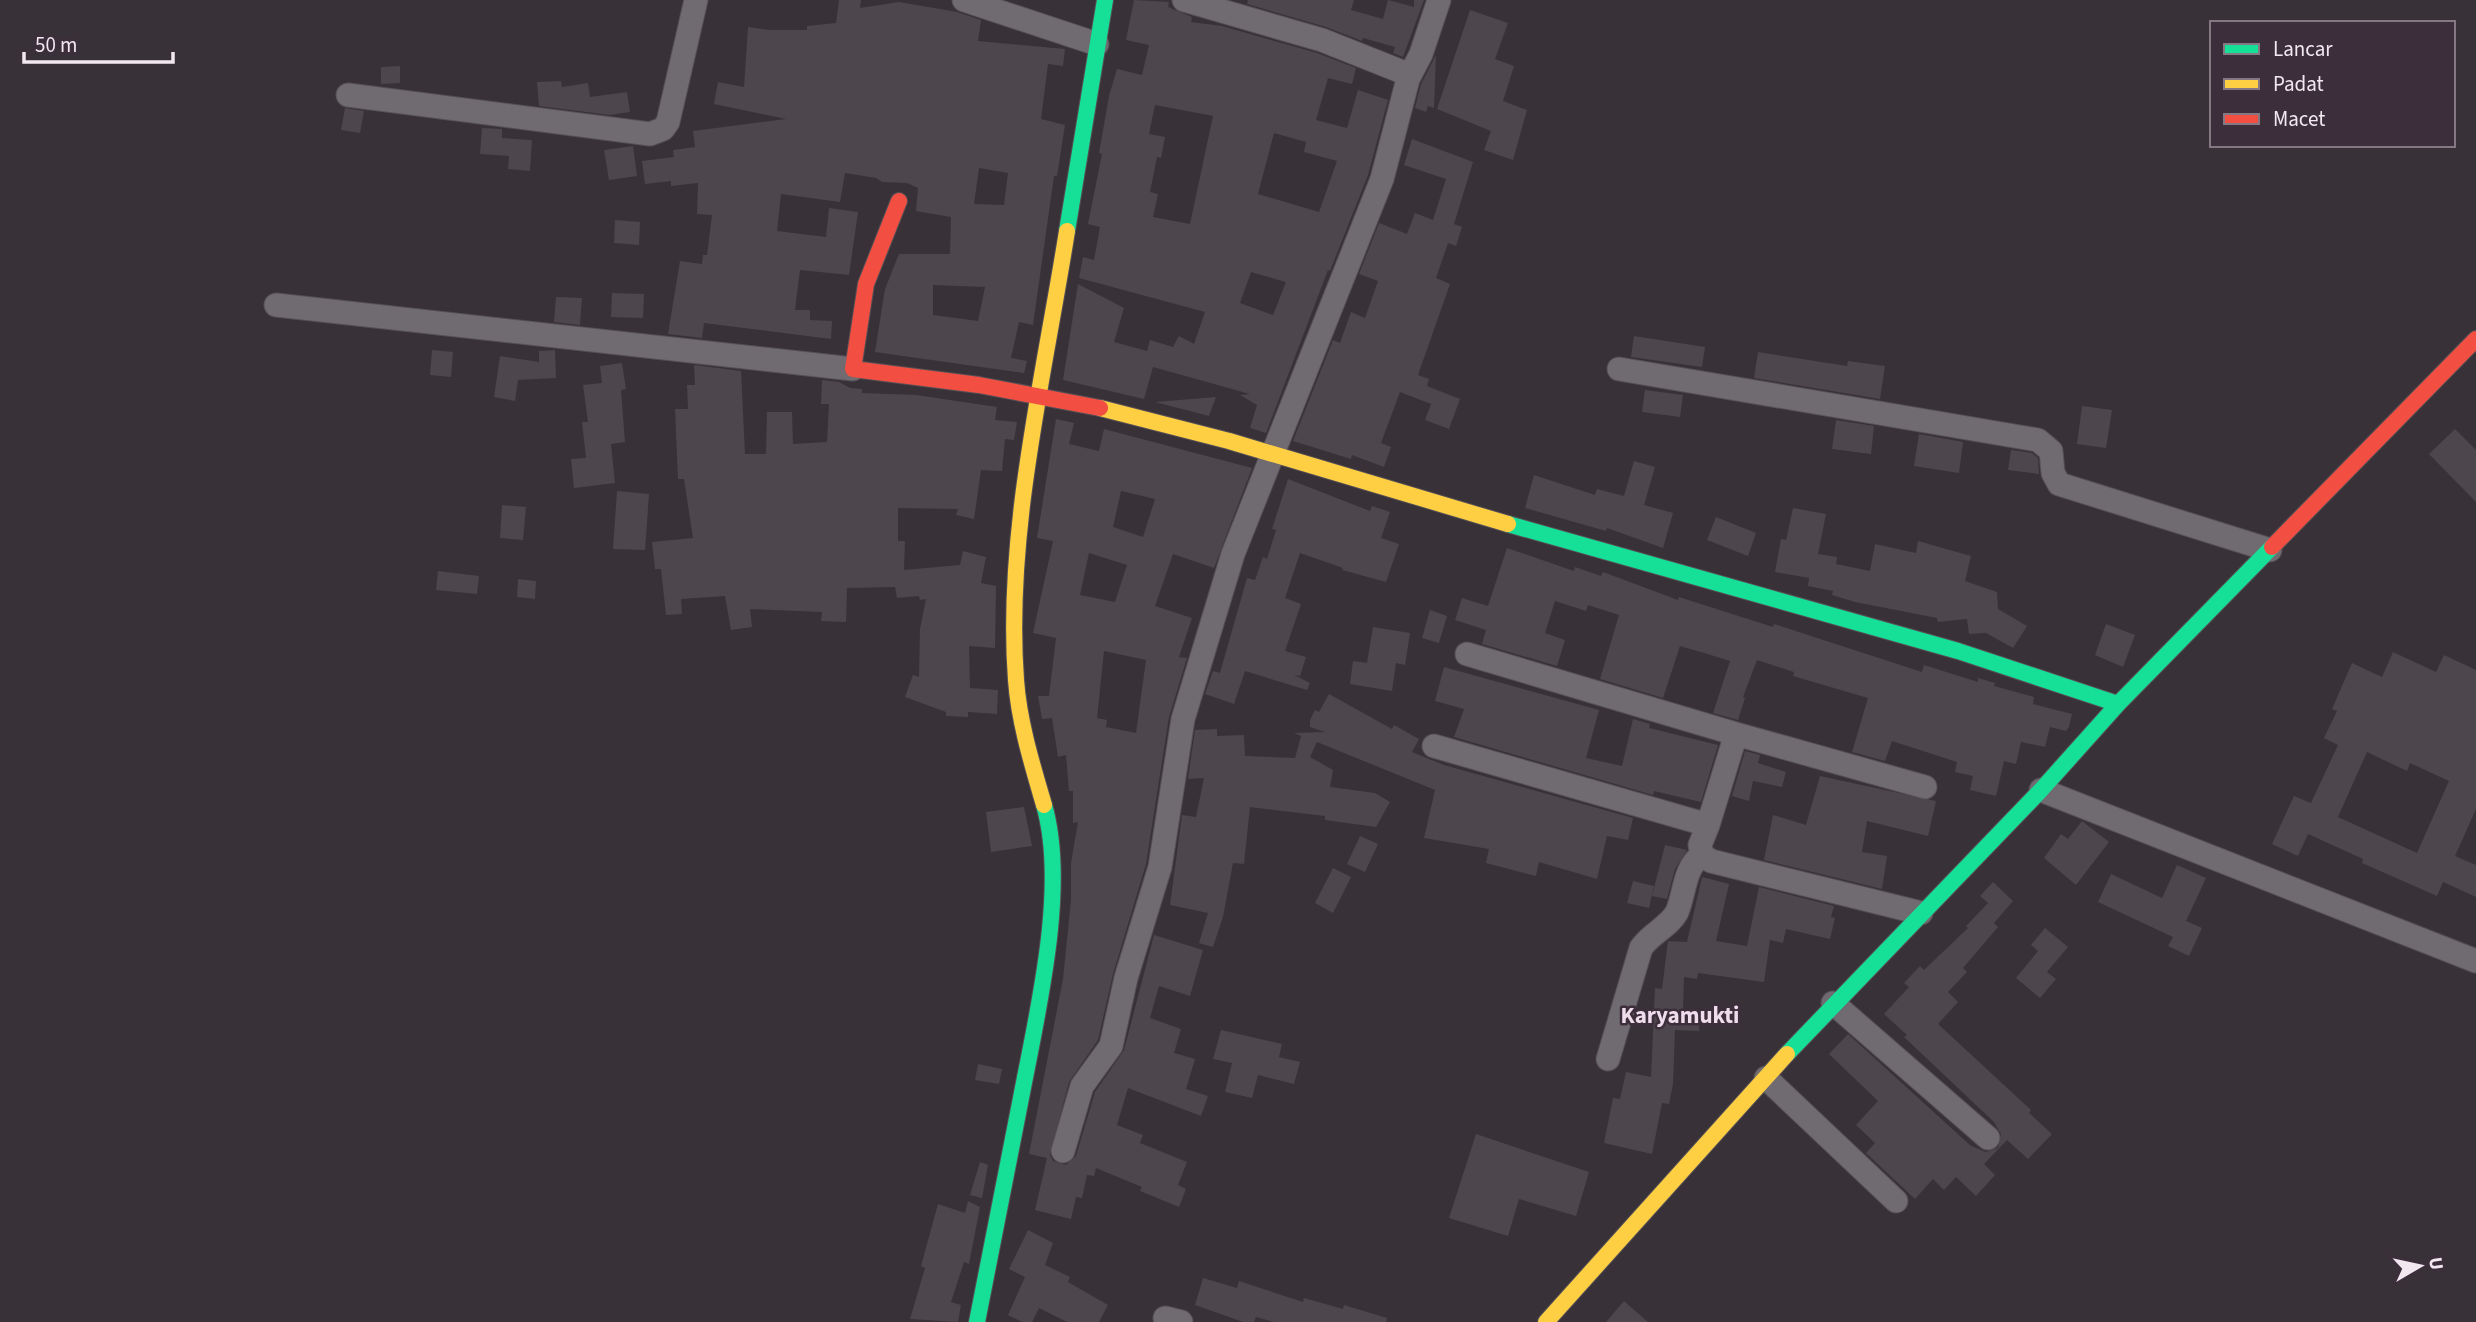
<svg xmlns="http://www.w3.org/2000/svg" width="2476" height="1322" font-family="'Source Sans 3',sans-serif">
<style>
.building{fill:#4d464d;fill-rule:evenodd}
.lines{fill:none;stroke-linecap:round;stroke-linejoin:round}
.street-casing{stroke:#555055;stroke-width:25}
.fast-casing{stroke:#555055;stroke-width:18}
.slow-casing{stroke:#555055;stroke-width:18}
.jam-casing{stroke:#555055;stroke-width:18}
.street{stroke:#706b70;stroke-width:23}
.fast{stroke:#16e098;stroke-width:16}
.slow{stroke:#ffcf43;stroke-width:16}
.jam{stroke:#f24e42;stroke-width:16}
.labels{text-anchor:middle;dominant-baseline:central;stroke-width:5;stroke-linejoin:round;paint-order:stroke}
.quarter-label{font-size:23px;font-weight:bold;fill:#efdced;stroke:#3c2e3b}
</style>
<rect width="100%" height="100%" fill="#383238"/>
<path class="building" d="M839,0H861L860,8L899,2L957,12L981,20L978,41L1065,49L1063,66L1048,64L1041,119L1065,125L1057,176H1054L1033,325L1019,322L1011,358L1027,361L1024,373L875,352L885,289L899,254H950L951,217L916,211L918,188L907,183L882,182L876,178L845,173L840,202L781,194L777,231L826,237L829,208L858,212L849,275L800,270L795,310H810V320L832,321L831,339L704,323L702,338L668,334L680,261L702,264L703,255H707L712,215L697,214L698,183L671,186V181L645,184L642,161L674,157L673,150L695,147L693,131L786,119L714,104L718,82L744,87L748,27L770,30H807V26L836,23ZM979,168L1008,173L1004,205L974,204ZM933,285L985,287L978,321L933,315Z
M1134,0L1169,2L1168,7L1192,17L1191,22L1222,26L1317,53L1356,68L1352,84L1328,78L1316,120L1347,128L1358,90L1388,100L1368,175L1330,271L1328,270L1266,433L1250,428L1257,405L1240,395L1250,394L1153,367L1144,399L1063,380L1078,284L1124,308L1114,342L1147,351L1150,340L1173,347L1179,336L1194,344L1205,312L1079,278L1083,257L1094,260L1100,227L1088,224L1102,154L1099,153L1109,96L1117,69L1142,75L1149,45L1126,40ZM1155,105L1213,116L1190,224L1153,217L1158,194L1150,192L1157,157L1161,158L1165,137L1149,134ZM1274,133L1306,142L1304,152L1337,161L1319,212L1258,194ZM1251,272L1286,282L1273,315L1240,303Z
M1248,0H1354L1351,10L1383,19L1388,0L1414,7V0H1424L1403,57L1393,53L1395,47L1363,38L1362,41L1326,27L1247,4Z
M1470,10L1508,23L1495,59L1514,66L1503,101L1527,110L1513,160L1484,150L1491,131L1437,109Z
M1436,55L1434,108L1428,106L1426,112L1415,108L1421,84Z
M400,66V83L381,84V67Z
M561,81L562,87L588,83L590,97L627,92L630,112L610,115L539,106L537,82Z
M345,108L364,111L360,133L341,130Z
M482,128L502,129V138L532,140L530,171L508,169L509,156L480,154Z
M1412,139L1473,162L1454,224L1462,227L1456,246L1448,243L1436,278L1450,284L1418,375L1429,379L1427,386L1460,399L1449,429L1425,420L1431,404L1400,392L1381,443L1391,447L1384,467L1352,455L1351,459L1293,441L1333,340L1340,343L1351,312L1365,318L1378,281L1359,274L1379,223L1407,234L1415,213L1433,220L1446,179L1404,165Z
M633,146L637,176L609,180L604,150Z
M615,220L640,222L639,245L614,243Z
M612,293L644,294L643,318L611,317Z
M556,297L582,298L580,325L554,322Z
M1634,336L1705,347L1702,367L1631,357Z
M432,350L453,352L451,377L430,375Z
M555,350L556,378L518,380L515,401L494,397L500,356L539,362V351Z
M1758,352L1847,366L1848,361L1885,366L1880,399L1754,378Z
M622,363L626,389L621,390L625,442L611,444L615,483L574,488L571,459L586,458L582,422H588L583,385L602,383L600,366Z
M694,365L741,371L745,454H766L767,412H792L793,444L827,442L829,404H821L822,380L839,382L850,388L862,389V393L916,395L997,407L995,420L1017,422L1014,440L1005,439L1002,471L981,470L974,519L956,515L958,509L898,508V541H905L904,570L960,565L963,551L986,557L981,583L996,586L995,648L969,646L970,688L998,690L997,714L968,712V717L946,716V712L905,697L913,675L919,677L920,629L926,599L920,600L919,596L897,598L895,587L847,588L846,622L821,621L822,612L750,609L752,627L731,630L725,596L681,599L682,614L666,615L661,569H655L652,542L693,538L684,479H678L675,409H688L687,385H695Z
M1645,390L1683,395L1680,417L1642,412Z
M1216,397L1209,416L1155,402Z
M2082,406L2112,410L2106,448L2077,444Z
M1056,419L1074,423L1069,444L1099,451L1104,429L1252,468L1214,568L1173,554L1155,606L1192,618L1179,657L1187,658L1169,717L1146,864L1113,974L1098,1040L1069,1082L1050,1155L1053,1161L1066,1165L1076,1156L1095,1092L1124,1050L1154,935L1203,950L1190,996L1159,986L1150,1018L1181,1029L1174,1053L1195,1059L1186,1089L1208,1096L1201,1116L1128,1088L1117,1125L1143,1135L1140,1143L1187,1162L1178,1185L1186,1189L1179,1207L1140,1191L1142,1187L1096,1168L1094,1176L1087,1175L1082,1198L1076,1197L1071,1219L1035,1210L1047,1158L1029,1154L1063,979L1071,900V863L1078,822L1073,823V791H1069L1066,755L1058,757L1052,718L1042,719L1038,696H1049L1056,638L1033,633L1053,541L1037,538ZM1121,491L1155,499L1143,537L1113,527ZM1089,553L1127,565L1115,602L1080,595ZM1104,651L1146,660L1136,733L1106,727L1107,720L1097,718Z
M1836,420L1874,426L1871,454L1832,449Z
M2455,429L2476,450V502L2429,454Z
M1919,434L1963,442L1959,473L1914,466Z
M2011,450L2032,453L2038,458L2039,474L2008,470Z
M1634,461L1655,467L1644,505L1673,513L1663,548L1607,528L1606,531L1525,508L1534,475L1595,495L1597,489L1624,496Z
M1288,479L1370,511L1372,506L1390,512L1381,538L1399,544L1386,582L1342,570L1343,568L1300,553L1285,598L1301,604L1285,651L1306,657L1300,676L1294,675L1310,683L1307,690L1245,671L1234,704L1205,694L1213,671L1220,673L1247,578L1255,580L1263,557L1267,559L1276,530L1272,529Z
M617,491L649,494L645,550L613,549Z
M502,505L526,507L523,540L500,538Z
M1793,508L1826,514L1818,554L1837,557L1836,564L1870,571L1875,544L1916,553L1918,541L1971,556L1965,581L1997,592L1998,609L2027,626L2013,648L1986,633L1969,634L1967,619L1938,622L1937,618L1855,602L1832,595L1833,591L1808,586L1809,578L1775,572L1781,539L1786,540Z
M1716,517L1756,533L1748,556L1707,540Z
M1507,548L1574,571L1575,567L1601,576L1603,572L1678,600L1679,597L1773,627L1774,624L1922,672L1924,665L1978,682V678L1995,683L1994,686L2034,697L2033,704L2072,714L2069,727L2066,731L2050,727L2045,747L2021,742L2016,764L2004,761L1996,796L1970,790L1973,776L1955,772L1957,762L1892,741L1885,761L1852,752L1868,698L1793,676L1794,672L1757,660L1743,697L1745,698L1738,720L1713,713L1730,661L1701,652L1680,646L1663,698L1600,679L1619,615L1588,605L1586,611L1555,601L1545,633L1565,640L1557,666L1482,644L1486,630L1455,620L1462,598L1488,606Z
M438,571L479,576L477,594L436,590Z
M518,579L536,581L535,599L517,597Z
M1430,610L1447,616L1439,643L1422,638Z
M2106,624L2135,635L2123,667L2095,655Z
M1373,627L1410,633L1405,665L1396,663L1392,691L1350,684L1353,661L1367,663Z
M2393,652L2436,672L2444,655L2476,670V809L2455,856L2476,865V897L2443,882L2437,896L2362,863L2363,859L2308,834L2298,856L2272,844L2294,796L2311,803L2338,745L2324,738L2337,711L2332,709L2352,663L2382,677ZM2367,752L2407,771L2410,763L2449,781L2417,853L2338,817Z
M1444,667L1599,710L1586,758L1622,766L1633,719L1650,724L1649,728L1718,745L1701,802L1654,791L1653,795L1454,737L1464,709L1435,701Z
M1329,694L1392,729L1394,725L1419,739L1412,752L1444,765L1633,818L1628,840L1607,836L1597,879L1539,862L1536,876L1486,863L1489,849L1424,838L1435,790L1317,742L1310,757L1333,770L1330,787L1375,793L1390,802L1376,827L1325,820V816L1250,807L1244,864L1233,863L1223,917L1213,947L1199,943L1208,913L1170,905L1182,815L1196,817L1204,778L1188,779L1195,730L1217,729V736L1244,735L1245,756L1295,758L1301,736L1294,733L1325,732L1310,727V720L1315,710L1319,712Z
M1745,751L1760,755L1758,763L1786,772L1782,787L1753,781L1749,801L1732,796Z
M1820,776L1936,801L1928,836L1867,821L1862,852L1887,856L1882,889L1764,860L1773,815L1806,825Z
M1024,807L1032,846L991,852L986,812Z
M2082,821L2109,842L2076,885L2044,858L2061,834L2068,839Z
M1360,836L1378,844L1365,872L1347,864Z
M1665,845L1687,850L1675,869L1667,899L1652,896Z
M2177,865L2206,878L2186,921L2202,928L2189,956L2168,946L2173,937L2098,902L2111,874L2162,898Z
M1333,868L1351,877L1333,913L1315,903Z
M1702,877L1729,884L1716,941L1747,946L1759,887L1834,906L1831,917L1835,918L1830,939L1786,929L1783,943L1770,940L1764,982L1698,973L1697,979L1684,977L1683,1009L1700,1010L1699,1031L1675,1030L1673,1084L1669,1104L1662,1103L1652,1154L1604,1143L1613,1098L1620,1099L1626,1072L1651,1077L1655,988L1662,989L1668,941L1687,942Z
M1633,881L1654,886L1649,908L1627,903Z
M1993,882L2013,901L1994,923L1998,927L1963,968L1967,972L1948,992L1958,1002L1938,1024L2031,1110L2029,1113L2052,1134L2028,1159L2007,1140L1984,1164L1995,1175L1976,1196L1956,1177L1944,1190L1933,1179L1915,1199L1866,1153L1875,1143L1856,1125L1878,1101L1829,1054L1848,1034L1971,1146L1986,1152L1998,1148L2001,1134L1994,1122L1904,1037L1907,1035L1884,1014L1909,987L1904,983L1920,966L1924,970L1968,928L1966,926L1988,903L1980,896Z
M2045,928L2068,947L2047,972L2056,979L2040,998L2016,978L2038,951L2031,945Z
M1221,1030L1282,1044L1279,1057L1300,1062L1294,1084L1258,1075L1252,1098L1225,1092L1232,1063L1213,1059Z
M978,1064L1002,1069L999,1084L975,1080Z
M1476,1134L1589,1172L1576,1216L1519,1199L1508,1236L1449,1218Z
M980,1162L988,1165L982,1198L970,1195Z
M968,1201L980,1207L969,1264L964,1262L951,1302L961,1305L958,1322L910,1319L925,1268L921,1266L938,1204L965,1213Z
M1028,1230L1053,1243L1045,1265L1070,1277L1068,1282L1108,1305L1099,1322H1067L1039,1308L1032,1322H1022L1008,1315L1025,1277L1009,1269Z
M1203,1278L1237,1288L1239,1281L1303,1302L1304,1298L1343,1309L1344,1305L1387,1318L1386,1322H1274L1256,1317L1254,1322H1243L1195,1305Z
M1624,1301L1648,1322H1606Z"/>
<g class="lines">
<g class="street-casing">
<path id="street" d="M964,0L1097,44
M1184,0L1322,40L1410,75
M348,95L650,134L663,129L668,122L696,0
M276,305L853,369
M1619,369L2038,440L2051,451L2053,473L2059,484L2270,550
M1467,654L1736,734L1708,825
M1736,734L1925,787
M1434,746L1708,825L1700,845L1702,855L1711,861L1921,913
M2041,790L2476,961
M1833,1003L1988,1138
M1608,1059L1641,948C1651,933 1669,927 1677,912C1685,893 1684,867 1702,855
M1766,1078L1896,1201
M1063,1151L1082,1086L1111,1046L1126,978L1160,867L1183,719L1233,554L1382,179L1408,79L1421,54L1439,0
M1165,1318L1181,1322"/>
</g>
<g class="fast-casing">
<path id="fast" d="M1067,231L1105,0
M1508,524L1958,651L2118,704
M1787,1054L2041,790L2118,704L2272,547
M977,1322C992,1247 1006,1173 1021,1098C1037,1014 1068,887 1044,805"/>
</g>
<g class="slow-casing">
<path id="slow" d="M1100,408L1229,441L1508,524
M1044,805C1032,764 1019,722 1016,680C1005,533 1044,377 1067,231
M1546,1322L1787,1054"/>
</g>
<g class="jam-casing">
<path id="jam" d="M899,201L866,284L853,369L979,385L1100,408
M2272,547L2476,339"/>
</g>
<use href="#street" class="street"/>
<use href="#fast" class="fast"/>
<use href="#slow" class="slow"/>
<use href="#jam" class="jam"/>
</g>
<g class="labels">
<g class="quarter-label">
<text x="1680" y="1015">Karyamukti</text>
</g>
</g>
<rect x="2210" y="21" width="245" height="126" fill="#3c2e3b" stroke="#847883" stroke-width="2"/>
<rect x="2224" y="44" width="35" height="10" fill="#16e098" stroke="#847883" stroke-width="2"/>
<text x="2273" y="56" font-size="21" fill="#f1e8f0">Lancar</text>
<rect x="2224" y="79" width="35" height="10" fill="#ffcf43" stroke="#847883" stroke-width="2"/>
<text x="2273" y="91" font-size="21" fill="#f1e8f0">Padat</text>
<rect x="2224" y="114" width="35" height="10" fill="#f24e42" stroke="#847883" stroke-width="2"/>
<text x="2273" y="126" font-size="21" fill="#f1e8f0">Macet</text>
<g transform="translate(2420 1266) rotate(81)" stroke="#3c2e3b" stroke-width="5" paint-order="stroke">
<path d="M0-5L12 26L0 18L-12 26Z" fill="#f1e8f0"/>
<text y="-10" font-size="19" font-weight="bold" text-anchor="middle" fill="#f1e8f0">U</text>
</g>
<path d="M24 52v10h149v-10" fill="none" stroke="#f1e8f0" stroke-width="3.5"/>
<text x="35" y="52" font-size="21" fill="#f1e8f0" stroke="#3c2e3b" stroke-width="5" paint-order="stroke">50 m</text>
</svg>
